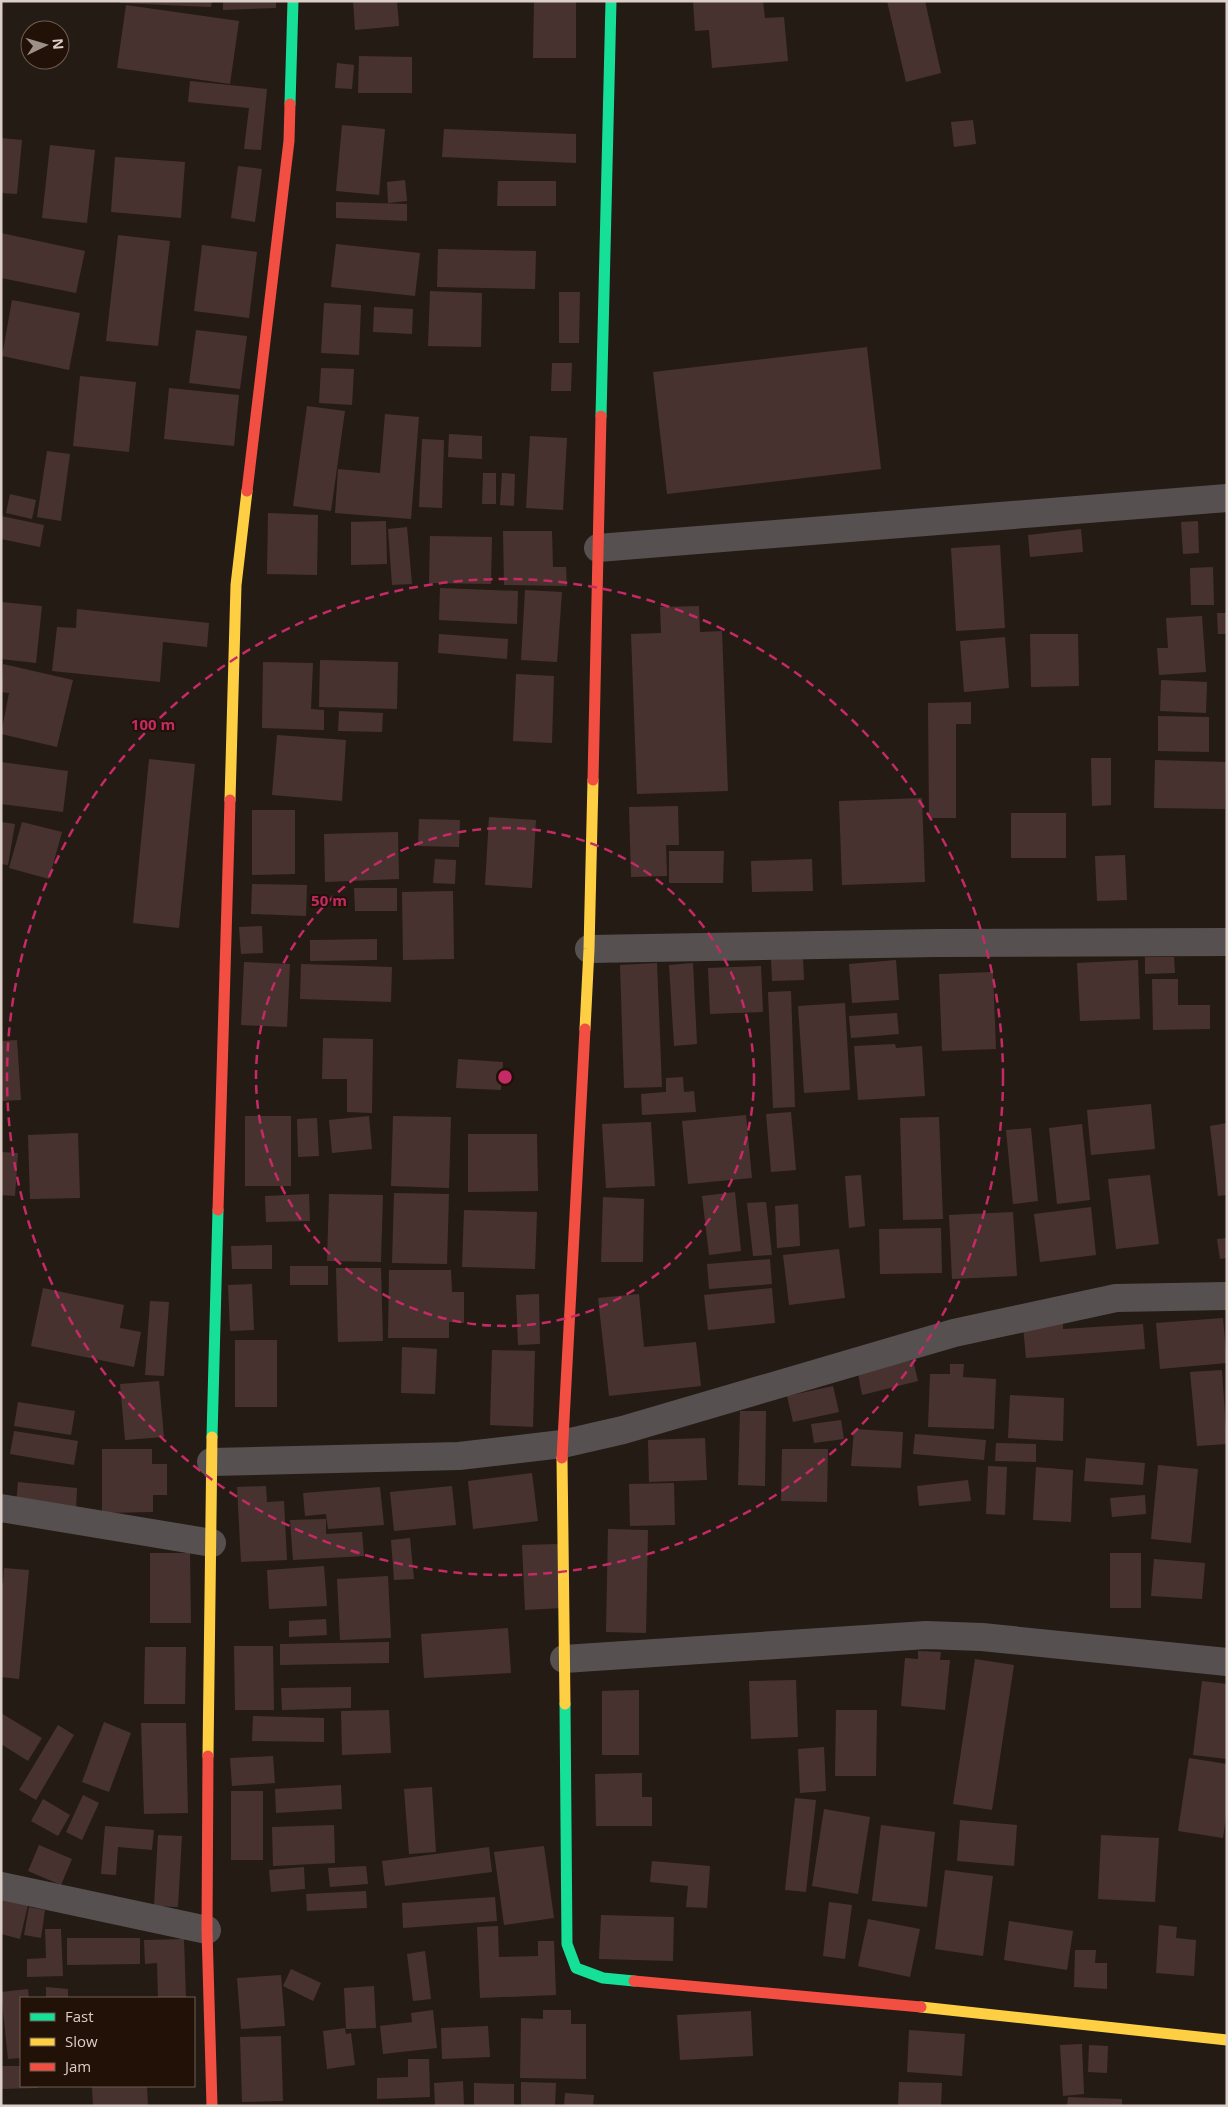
<svg xmlns="http://www.w3.org/2000/svg" width="1228" height="2107" font-family="'Open Sans',sans-serif">
<style>
.building{fill:#48322f}
.lines{fill:none;stroke-linecap:round;stroke-linejoin:round}
.street{stroke:#565150;stroke-width:28}
.fast{stroke:#16e098;stroke-width:11}
.slow{stroke:#ffcf43;stroke-width:11}
.jam{stroke:#f24e42;stroke-width:11}
.ring{fill:none;stroke:#c52a66;stroke-width:2.5;stroke-dasharray:9 6}
.centre{fill:#c52a66;stroke:#221106;stroke-width:2.5}
.ring-label{font-size:15px;text-anchor:middle;font-weight:bold;fill:#c52a66;stroke:#221106;stroke-width:4;stroke-linejoin:round;paint-order:stroke}
</style>
<rect width="100%" height="100%" fill="#251b15"/>
<path class="building" d="M120,1H212L211,7L120,3Z
M223,1H276V8L223,10Z
M353,1H397L399,26L355,30Z
M534,1H576V58H533Z
M693,1H763L765,18L784,17L788,61L712,68L709,30L695,31Z
M887,1H925L941,73L906,82Z
M126,5L239,21L230,84L117,68Z
M359,56L412,57V93H358Z
M337,63L354,65L352,89L335,88Z
M190,81L267,89L261,150L244,149L249,108L188,102Z
M973,120L976,144L954,147L951,122Z
M342,125L385,129L379,195L336,191Z
M444,129L576,134V163L442,157Z
M1,138L22,140L17,194L1,193Z
M50,145L95,150L87,223L42,218Z
M115,157L185,162L181,218L111,212Z
M238,166L262,169L255,222L231,218Z
M405,180L407,201L388,203L387,182Z
M498,181H556V206H497Z
M336,202L407,204V221L336,218Z
M1,233L85,251L76,293L1,278Z
M118,235L170,241L158,346L106,341Z
M336,244L420,253L415,296L331,287Z
M202,245L257,252L249,318L194,311Z
M438,249L536,251L535,289L437,287Z
M430,291L482,293L481,347L428,346Z
M559,292H580L579,343H559Z
M12,300L80,313L69,370L2,356Z
M324,303L361,305L359,355L321,353Z
M374,307L413,309L412,334L373,332Z
M196,330L247,336L240,389L189,383Z
M867,347L881,469L667,494L653,372Z
M552,363H572L571,391H551Z
M321,368L354,369L352,405L319,403Z
M80,376L136,382L129,452L73,446Z
M169,388L239,395L234,446L164,439Z
M307,406L345,411L331,511L293,506Z
M385,414L419,417L411,519L335,513L338,469L380,473Z
M449,434L482,436V459L448,457Z
M530,436L567,438L563,510L526,508Z
M422,439L444,440L442,508L419,507Z
M47,451L70,454L61,521L37,517Z
M483,473H496V504H482Z
M502,473L515,474L514,506L500,505Z
M10,494L36,500L32,519L6,513Z
M268,513L318,515L317,575L267,574Z
M1,516L44,525L40,547L1,539Z
M386,521L387,564L351,565V522Z
M1198,521L1199,553L1183,554L1181,522Z
M407,527L412,584L392,585L388,529Z
M1081,529L1083,552L1030,557L1028,535Z
M503,531H552L553,567H566L567,586L504,585Z
M430,536L492,537L491,584L429,583Z
M1000,545L1005,628L956,631L951,548Z
M1213,567L1214,605H1191L1190,568Z
M440,588L518,591L517,624L439,620Z
M525,590L562,592L557,662L521,660Z
M1,602L42,606L36,663L1,659Z
M699,606L700,632L722,631L728,791L637,794L631,634L661,633L660,607Z
M77,609L209,623L207,647L163,642L160,682L52,671L57,627L76,628Z
M1217,613H1227V634H1218Z
M1202,616L1206,672L1159,675L1157,648H1168L1166,618Z
M439,634L508,639L507,659L438,653Z
M1030,634H1078L1079,686L1031,687Z
M1005,637L1009,688L964,692L960,641Z
M320,660L398,662L397,709L319,707Z
M263,662L313,663L311,709L324,710V730L262,728Z
M3,664L73,680L57,747L1,734L9,693L1,692Z
M516,674L554,676L552,743L513,741Z
M1161,680L1207,682L1206,713L1160,711Z
M971,702V724H956V818H929L928,703Z
M339,711L383,713L382,732L338,731Z
M1158,716L1209,717V752L1158,751Z
M277,735L346,740L342,801L272,795Z
M1091,758H1111V805L1092,806Z
M149,759L195,764L179,928L133,923Z
M1155,760L1226,762L1225,809L1154,808Z
M1,762L68,771L63,812L1,804Z
M922,798L925,882L842,885L839,801Z
M678,806L679,845H666L667,876L631,877L629,807Z
M252,810H295V874L252,875Z
M1011,813H1066V858H1011Z
M489,817L536,820L532,888L485,885Z
M419,819L460,820L459,847L418,846Z
M1,822L15,824L8,865L1,864Z
M22,822L62,832L49,879L9,868Z
M398,832L399,879L325,882L324,834Z
M669,851H724L723,883H669Z
M1125,855L1127,900L1097,901L1095,856Z
M435,859L456,860L455,884L433,883Z
M812,859L813,891L752,892L751,861Z
M252,884L307,885L306,916L251,914Z
M354,888H397V911H355Z
M453,891L454,959L403,960L402,892Z
M262,926L263,953L241,954L239,927Z
M377,939V960L310,961V940Z
M803,957L804,980L772,981L771,960Z
M1145,957H1174L1175,973L1145,974Z
M896,960L899,1000L852,1003L849,964Z
M1138,960L1140,1019L1080,1021L1077,963Z
M244,962L290,964L287,1027L241,1025Z
M657,963L662,1087L624,1088L620,965Z
M693,963L697,1044L674,1046L669,965Z
M301,964L392,967L391,1002L300,999Z
M761,966L763,1012L710,1014L708,968Z
M993,972L996,1049L942,1051L939,974Z
M1152,979H1178V1005H1210V1029L1153,1030Z
M791,991L795,1107L773,1108L768,992Z
M845,1003L850,1090L804,1093L798,1006Z
M897,1013L899,1034L851,1038L849,1016Z
M323,1038L373,1039L372,1113L347,1112V1079H322Z
M17,1040L21,1100L1,1101V1041Z
M895,1044L896,1048L922,1046L925,1096L858,1100L854,1046Z
M458,1059L503,1062L501,1090L456,1088Z
M683,1077L684,1092L694,1091L696,1112L642,1115L641,1094L666,1092V1078Z
M1151,1104L1155,1149L1091,1155L1087,1110Z
M791,1112L796,1170L771,1172L766,1114Z
M746,1115L752,1178L688,1184L682,1121Z
M245,1116H291V1186H245Z
M369,1116L372,1149L332,1153L329,1120Z
M393,1116L451,1117L449,1188L391,1186Z
M939,1117L943,1219L903,1220L900,1118Z
M317,1118L319,1156L298,1157L297,1119Z
M651,1122L655,1186L606,1188L602,1124Z
M1227,1123V1195L1218,1196L1210,1126Z
M1082,1124L1090,1200L1057,1204L1049,1128Z
M1031,1128L1038,1201L1013,1204L1006,1130Z
M78,1133L80,1198L30,1199L28,1135Z
M468,1134H537L538,1191L468,1192Z
M1,1152L18,1153L15,1196L1,1195Z
M861,1175L865,1226L849,1228L845,1176Z
M1150,1175L1159,1244L1116,1249L1108,1179Z
M735,1192L741,1251L709,1255L702,1196Z
M394,1193L449,1194L447,1264L392,1263Z
M309,1194L310,1221L266,1222L265,1196Z
M329,1194L383,1195L381,1262L327,1261Z
M603,1197L644,1199L643,1262H601Z
M766,1202L772,1255L753,1256L747,1203Z
M798,1204L800,1246L777,1248L775,1206Z
M1091,1207L1096,1255L1040,1262L1034,1214Z
M464,1210L537,1212L535,1269L462,1267Z
M1013,1212L1017,1276L952,1279L949,1215Z
M941,1228L942,1273L880,1274L879,1229Z
M1227,1238V1258L1220,1259L1217,1239Z
M272,1245V1269H232L231,1246Z
M839,1249L845,1298L789,1305L783,1255Z
M770,1259L772,1284L709,1289L707,1264Z
M290,1266H328V1285H290Z
M336,1268H381L383,1341L338,1342Z
M389,1270H451L452,1292H464V1323L449,1322V1338H388Z
M252,1284L254,1330L230,1331L228,1285Z
M43,1288L124,1305L120,1328L141,1332L134,1367L31,1346Z
M772,1288L775,1323L708,1330L704,1295Z
M539,1294L540,1344L518,1345L516,1295Z
M639,1294L644,1347L696,1342L701,1386L609,1396L598,1298Z
M150,1301L169,1302L164,1376L145,1375Z
M1223,1318L1227,1363L1160,1369L1156,1323Z
M1063,1323V1329L1143,1324L1145,1349L1026,1358L1023,1326Z
M235,1340H277V1407H235Z
M402,1347L437,1349L435,1394L401,1393Z
M492,1350L535,1351L533,1427L490,1425Z
M913,1360L918,1381L862,1395L858,1373Z
M950,1364H964L963,1377L996,1379L994,1429L928,1427L930,1374H950Z
M1222,1370L1227,1444L1197,1446L1190,1372Z
M159,1381L164,1437L125,1440L120,1384Z
M833,1386L839,1412L793,1422L787,1396Z
M1010,1395L1064,1398L1063,1441L1008,1438Z
M18,1402L75,1411L71,1435L14,1426Z
M740,1411H766L765,1486L738,1485Z
M841,1420L844,1439L814,1443L811,1424Z
M854,1429L903,1432L901,1468L851,1466Z
M14,1431L78,1441L74,1465L10,1454Z
M915,1434L986,1440L984,1460L913,1454Z
M705,1438L707,1480L649,1482L648,1440Z
M996,1443L1036,1444V1462L995,1461Z
M102,1449H152V1464H167V1495H153V1512L102,1513Z
M782,1449H828L827,1502L781,1501Z
M1086,1458L1145,1463L1143,1485L1084,1481Z
M1158,1465L1198,1469L1191,1543L1151,1539Z
M988,1466L1007,1467L1005,1515L986,1514Z
M1036,1467L1073,1470L1071,1522L1033,1520Z
M532,1473L538,1521L473,1529L468,1481Z
M968,1480L971,1501L919,1506L917,1486Z
M18,1482L77,1488L76,1510L16,1505Z
M674,1483L675,1525L630,1526L629,1484Z
M266,1486L267,1502L284,1501L287,1560L241,1562L237,1487Z
M452,1486L456,1525L394,1531L390,1492Z
M380,1487L384,1525L328,1529L326,1514L305,1516L303,1493Z
M1145,1495L1146,1514L1112,1517L1110,1498Z
M326,1519V1534L362,1532L364,1556L293,1560L290,1520Z
M608,1529L648,1530L646,1633L606,1632Z
M410,1538L414,1579L394,1580L391,1540Z
M559,1544L562,1608L525,1610L522,1545Z
M150,1553H190L191,1623H150Z
M1110,1553H1141V1608H1110Z
M1154,1559L1205,1563L1202,1599L1151,1596Z
M324,1566L327,1606L269,1609L267,1570Z
M4,1568L29,1570L19,1679L1,1677V1583H3Z
M388,1576L391,1638L340,1640L337,1579Z
M326,1619L327,1635L289,1637V1621Z
M508,1628L511,1673L424,1678L421,1634Z
M389,1642V1663L280,1665V1644Z
M234,1646H273L274,1710H235Z
M145,1647H186L185,1704H144Z
M918,1651L941,1652L940,1660H950L945,1710L901,1706L905,1658L918,1659Z
M975,1659L1014,1665L992,1810L953,1804Z
M796,1680L798,1737L751,1739L749,1681Z
M1202,1681L1227,1684V1759L1193,1755Z
M351,1687V1708L282,1710L281,1688Z
M639,1690V1755H602V1691Z
M389,1710L391,1753L342,1755L341,1711Z
M836,1710H877L876,1776H835Z
M1,1713L42,1738L28,1761L1,1744Z
M253,1716L324,1718V1742L252,1741Z
M104,1722L131,1733L109,1792L82,1782Z
M141,1723H186L188,1813L144,1814Z
M58,1725L74,1735L36,1800L19,1790Z
M824,1747L826,1791L800,1793L798,1749Z
M273,1756L275,1783L232,1786L230,1758Z
M1189,1758L1227,1764V1809L1223,1838L1178,1831Z
M642,1773V1797H652V1826H596L595,1774Z
M341,1785L342,1809L276,1813L275,1789Z
M432,1787L436,1852L409,1854L404,1789Z
M231,1791H263V1860H231Z
M83,1795L99,1803L82,1840L66,1832Z
M795,1798L816,1800L806,1892L785,1890Z
M43,1799L70,1815L58,1836L31,1821Z
M824,1809L870,1817L858,1894L812,1886Z
M960,1820L1017,1825L1014,1866L957,1861Z
M334,1825L335,1863L273,1866L272,1827Z
M881,1825L935,1832L927,1907L872,1901Z
M105,1826L154,1830L152,1850L118,1847L116,1875L101,1874Z
M158,1835L182,1836L178,1907L154,1906Z
M1101,1835L1159,1838L1155,1902L1098,1899Z
M39,1845L72,1859L61,1885L28,1871Z
M544,1846L554,1918L504,1925L494,1852Z
M489,1847L492,1872L385,1886L382,1861Z
M652,1861L710,1866L707,1908L686,1907L688,1886L650,1882Z
M366,1866L368,1884L330,1887L328,1868Z
M304,1867L305,1889L271,1892L269,1870Z
M945,1870L993,1876L983,1956L935,1949Z
M366,1891L367,1908L307,1911L306,1894Z
M1,1897L28,1905L20,1939L1,1934Z
M495,1897L497,1921L403,1928L402,1903Z
M829,1902L852,1905L845,1959L823,1956Z
M29,1907L45,1910L41,1938L24,1935Z
M601,1915L674,1917L673,1961L599,1959Z
M868,1919L920,1929L910,1977L858,1966Z
M1009,1921L1073,1931L1067,1970L1004,1960Z
M1159,1925L1177,1927L1176,1938L1196,1940L1194,1976L1156,1973Z
M498,1926L499,1957L538,1956V1941H554L556,1995L480,1998L477,1927Z
M45,1929H61L63,1976L27,1977V1959L46,1958Z
M67,1938H140V1964L67,1965Z
M184,1939L186,1998H158L157,1963L145,1964L144,1940Z
M1075,1950H1096L1095,1963H1107V1989L1074,1987Z
M425,1951L431,1999L413,2001L407,1954Z
M291,1969L321,1983L313,2001L283,1986Z
M281,1975L285,2026L241,2029L237,1978Z
M374,1986L376,2028L346,2029L344,1988Z
M46,1987L68,1989V1998H46Z
M28,1989L29,1998H21V2058L8,2059L1,1992Z
M433,2010L437,2048L383,2054L380,2026L412,2022L411,2013Z
M543,2010H571V2024H586V2079L520,2078L521,2018L543,2019Z
M751,2011L753,2056L680,2060L677,2015Z
M488,2026L490,2057L442,2059L441,2028Z
M345,2028L346,2034L351,2033L355,2065L327,2069L323,2031Z
M909,2030L965,2034L962,2076L907,2072Z
M281,2036L283,2101L242,2102L240,2037Z
M1082,2044L1084,2094L1063,2096L1060,2045Z
M1089,2045L1108,2046L1107,2073L1088,2072Z
M408,2059H429L430,2097L377,2099V2078L408,2077Z
M1,2066H21V2086H38V2088L1,2089Z
M463,2081L464,2106H435L434,2083Z
M521,2082L556,2083L555,2106H521Z
M899,2082L942,2083L941,2106H898Z
M474,2083L514,2084V2106H474Z
M147,2086L148,2106H93L92,2087Z
M565,2093L594,2095L593,2106H564Z
M1068,2097L1122,2099V2106H1067Z"/>
<g class="lines">
<path class="street" d="M598,548L1227,498
M589,949L937,943L1227,942
M211,1462L459,1456L562,1444L623,1430L954,1333L1116,1298L1227,1296
M1,1508L212,1543
M564,1659L926,1635L982,1637L1227,1662
M1,1886L207,1930"/>
<path class="fast" d="M290,104L293,1
M601,416L611,1
M212,1437L218,1210
M565,1704L567,1944L576,1968L603,1978L634,1981"/>
<path class="slow" d="M230,800L236,585L247,491
M585,1029L589,949L593,780
M562,1458L565,1704
M208,1756L212,1437
M921,2007L1227,2040"/>
<path class="jam" d="M247,491L289,141L290,104
M593,780L601,416
M218,1210L230,800
M562,1458L585,1029
M208,1756L207,1930L212,2106
M634,1981L921,2007"/>
</g>
<g class="ring">
<circle cx="505" cy="1077" r="249"/>
<circle cx="505" cy="1077" r="498"/>
</g>
<circle cx="505" cy="1077" r="8" class="centre"/>
<g class="ring-label">
<text x="153" y="730">100 m</text>
<text x="329" y="906">50 m</text>
</g>
<rect width="1228" height="2107" fill="none" stroke="#dccfc7" stroke-width="5"/>
<rect x="20" y="1997" width="175" height="90" fill="#221106" stroke="#6c5d53"/>
<rect x="30" y="2013" width="25" height="8" fill="#16e098" stroke="#6c5d53"/>
<text x="65" y="2022" font-size="15" fill="#dccfc7">Fast</text>
<rect x="30" y="2038" width="25" height="8" fill="#ffcf43" stroke="#6c5d53"/>
<text x="65" y="2047" font-size="15" fill="#dccfc7">Slow</text>
<rect x="30" y="2063" width="25" height="8" fill="#f24e42" stroke="#6c5d53"/>
<text x="65" y="2072" font-size="15" fill="#dccfc7">Jam</text>
<g transform="translate(45 45) rotate(85)"><circle r="24" fill="#221106" stroke="#6c5d53"/>
<path d="M0-4L9 19L0 12L-9 19Z" fill="#9c9089"/>
<text y="-8" font-size="14" font-weight="bold" text-anchor="middle" fill="#dccfc7">N</text>
</g>
</svg>
